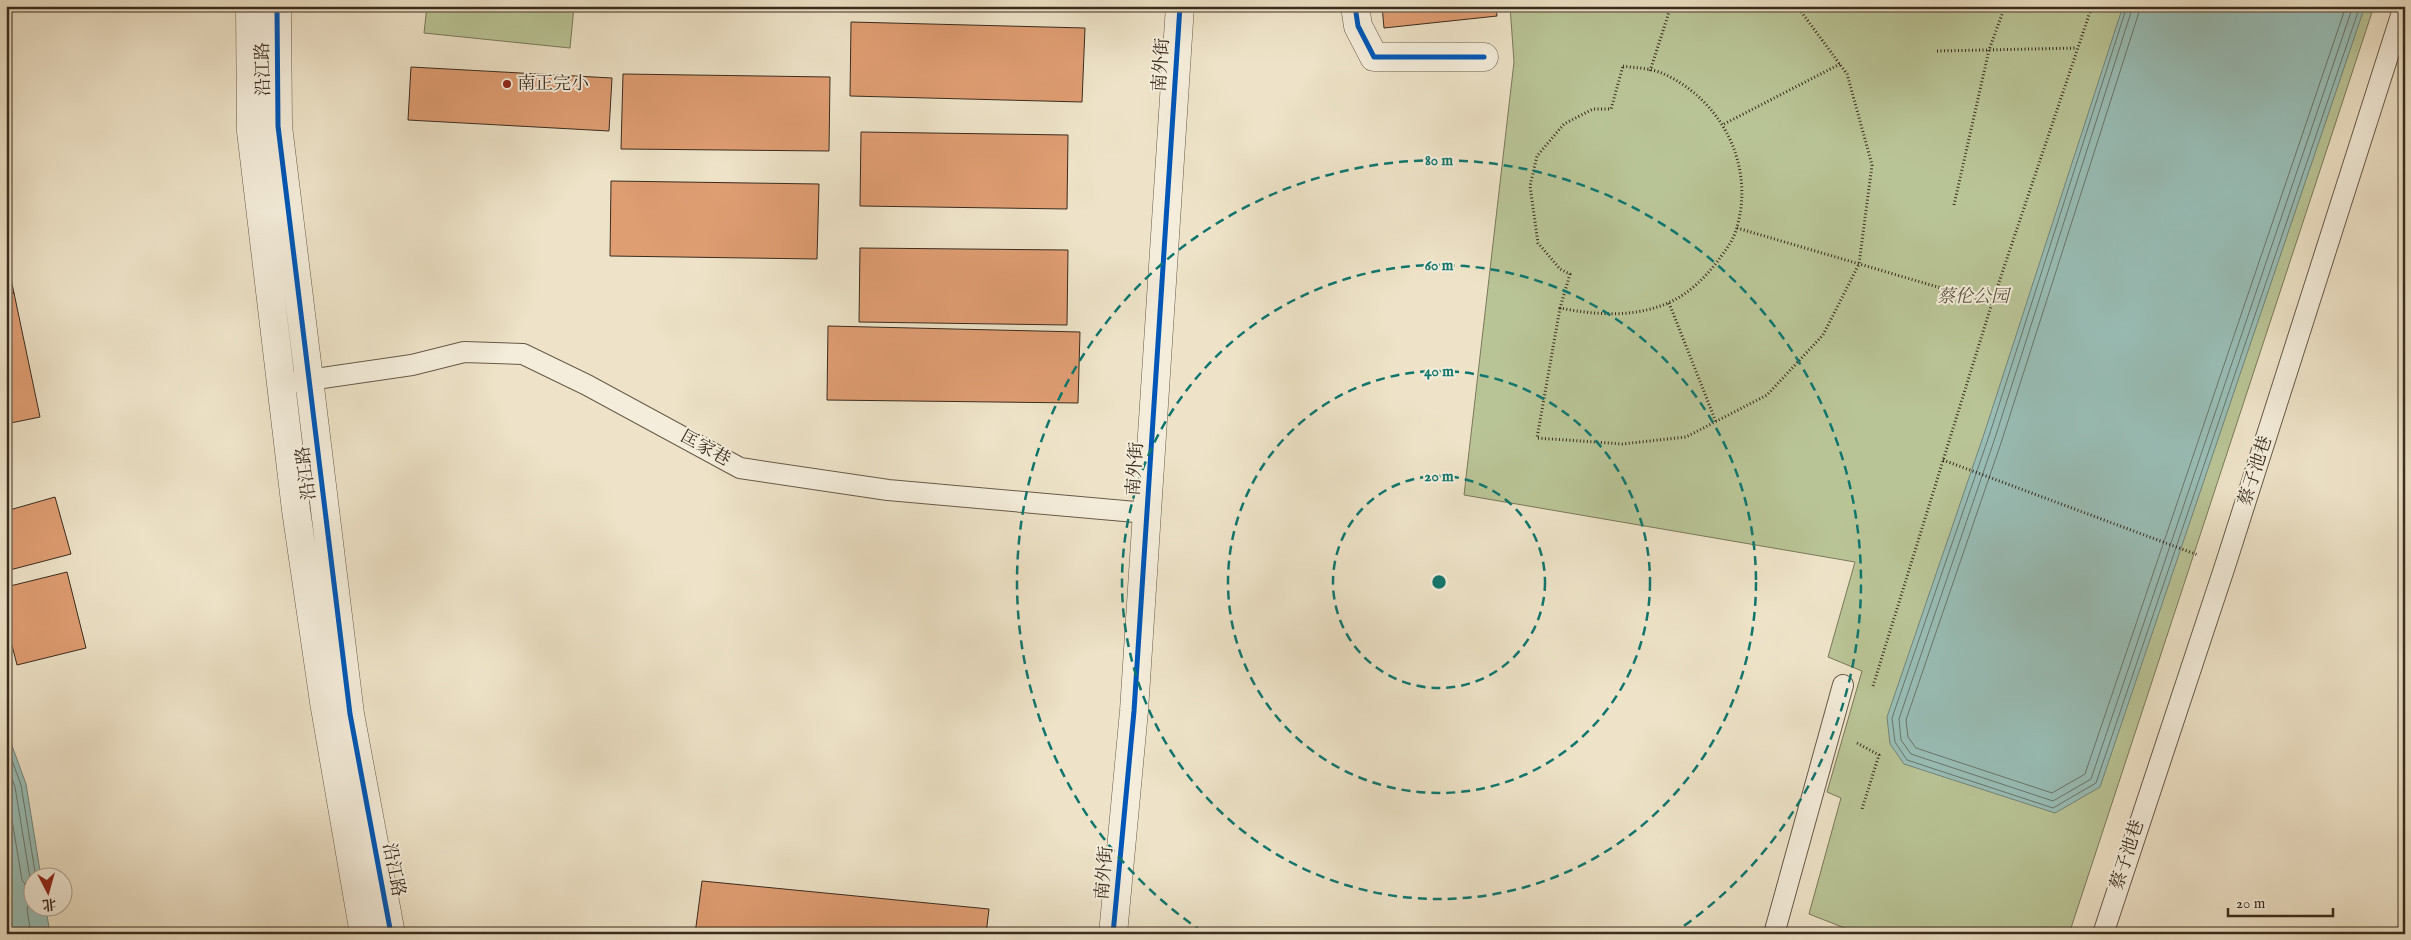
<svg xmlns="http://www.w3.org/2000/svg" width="2411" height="940" font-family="'IM FELL English','Noto Serif SC',serif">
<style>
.green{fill:#b9c496;stroke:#7a785a}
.water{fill:#99beb7;stroke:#73847a}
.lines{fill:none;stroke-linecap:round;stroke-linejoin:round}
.shore{stroke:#6a756b;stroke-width:1}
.building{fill:#df9d72;stroke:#3a2c1f}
.service-casing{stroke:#675a49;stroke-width:22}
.minor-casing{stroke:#675a49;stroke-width:29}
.tertiary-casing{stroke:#675a49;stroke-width:29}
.path{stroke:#3a2c1f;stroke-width:3;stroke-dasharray:1 2.5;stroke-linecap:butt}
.service{stroke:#f4eddb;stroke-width:20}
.minor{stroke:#f4eddb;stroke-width:28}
.tertiary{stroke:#f4eddb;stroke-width:28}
.cycleway-casing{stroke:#f4eddb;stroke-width:8}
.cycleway{stroke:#0057b8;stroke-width:5}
.ring{fill:none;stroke:#0f766e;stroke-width:2.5;stroke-dasharray:9 6}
.poi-dot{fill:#8f2418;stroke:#f4eddb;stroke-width:2}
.labels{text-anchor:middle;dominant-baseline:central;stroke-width:4;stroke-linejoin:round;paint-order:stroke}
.street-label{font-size:18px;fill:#3a2c1f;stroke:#f4eddb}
.poi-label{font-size:18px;fill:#3a2c1f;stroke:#f4eddb;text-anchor:start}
.park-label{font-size:18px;font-style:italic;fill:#5a523d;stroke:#f4eddb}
.centre{fill:#0f766e;stroke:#f4eddb;stroke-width:2.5}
.ring-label{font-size:15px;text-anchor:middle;font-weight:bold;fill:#0f766e;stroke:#f4eddb;stroke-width:4;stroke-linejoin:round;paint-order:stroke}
</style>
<rect width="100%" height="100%" fill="#eee3c8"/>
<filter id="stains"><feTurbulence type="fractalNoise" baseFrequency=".004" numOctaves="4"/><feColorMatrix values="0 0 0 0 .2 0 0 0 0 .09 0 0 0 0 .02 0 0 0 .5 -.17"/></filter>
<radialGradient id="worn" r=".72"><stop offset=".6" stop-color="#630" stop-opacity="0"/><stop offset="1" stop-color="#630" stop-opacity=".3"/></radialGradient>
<path class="green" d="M427,6H574L570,48L424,33Z
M1510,6H2374L2069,934H1860L1809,914L1841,798L1827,792L1862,671L1828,657L1855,562L1464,495L1514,62Z"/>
<path class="water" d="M2123,6H2365L2100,787L2055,813L1904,764L1890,744L1887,717L1984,434Z
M6,729L26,784L41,877L32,878V908H46L50,934H6Z"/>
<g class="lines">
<path class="shore" d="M2127,6L1989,436L1892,718L1895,742L1907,760L2053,808L2096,783L2360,6
M2133,6L1995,438L1899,719L1901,740L1911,754L2053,801L2091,779L2353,6
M2141,6L2002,440L1906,720L1908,737L1916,748L2052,793L2085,774L2346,6
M6,744L21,785L36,878
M6,762L15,787L30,878L32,884
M6,784L22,880L32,894L27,909L31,934"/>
</g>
<path class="building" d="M878,6H1085V9Z
M1382,6H1496L1497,16L1384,28Z
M851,22L1085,28L1082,102L850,96Z
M411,67L612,78L609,131L408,120Z
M623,74L830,77L829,151L621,149Z
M861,132L1068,135L1067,209L860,206Z
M611,181L819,184L817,259L610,256Z
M860,248L1068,250L1067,325L859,322Z
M6,256L14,293L6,295Z
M14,293L40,417L6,424V295Z
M828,326L1080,332L1078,403L827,400Z
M55,497L71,554L6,571V511Z
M67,572L86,648L17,665L6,622V587Z
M702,881L989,909L986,934H695Z"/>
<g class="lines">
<g class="service-casing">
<path id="service" d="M295,382L412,365L464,352L523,354L587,385L740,468L888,490L1147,513
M1774,934L1843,685
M2103,934L2225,566L2404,6"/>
</g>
<g class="minor-casing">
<path id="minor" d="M1355,6L1358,26L1374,57H1484
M1113,934L1134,711L1180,6"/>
</g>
<g class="tertiary-casing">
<path id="tertiary" d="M250,6L251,131L296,510L324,702L364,934
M277,6L278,126L350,714L391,934"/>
</g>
<path class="path" d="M1937,51L2077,48
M1623,66C1635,68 1652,68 1664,74C1721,100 1755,164 1737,227C1734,240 1725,251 1717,262C1704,279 1687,295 1668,303C1633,318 1596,315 1560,308L1570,274L1560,269L1538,243L1530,186L1537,156L1564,124L1593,109H1611Z
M1650,71L1671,6
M1724,124L1840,64
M1954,205L1989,50L2005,6
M1737,228L1992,303
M1669,303L1716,422
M1560,308L1537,438L1622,444L1686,437L1767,395L1823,335L1859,264L1872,165L1847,74L1797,6
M1943,460L2198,555
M1873,686L1992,303L2092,6
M1857,743L1879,755L1862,809"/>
<use href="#service" class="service"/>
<use href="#minor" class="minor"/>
<use href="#tertiary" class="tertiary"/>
<g class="cycleway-casing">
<path id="cycleway" d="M277,6L278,126L350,714L391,934
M1355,6L1358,26L1374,57H1484
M1113,934L1134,711L1180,6"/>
</g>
<use href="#cycleway" class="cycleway"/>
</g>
<g class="ring">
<circle cx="1439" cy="582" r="106"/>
<circle cx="1439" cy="582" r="211"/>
<circle cx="1439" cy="582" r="317"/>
<path d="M1203 932A422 422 0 1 1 1675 932"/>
</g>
<circle class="poi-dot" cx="507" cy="84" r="5"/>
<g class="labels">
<g class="street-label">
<text transform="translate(1162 65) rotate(-86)">南外街</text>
<text transform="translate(264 69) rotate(-91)">沿江路</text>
<text transform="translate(705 449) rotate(29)">匡家巷</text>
<text transform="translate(1136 469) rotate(-86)">南外街</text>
<text transform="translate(2256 471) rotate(-72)">蔡子池巷</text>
<text transform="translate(307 473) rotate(-97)">沿江路</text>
<text transform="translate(2128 855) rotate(-72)">蔡子池巷</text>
<text transform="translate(393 870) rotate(79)">沿江路</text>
<text transform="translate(1105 873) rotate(-85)">南外街</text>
</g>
<g class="poi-label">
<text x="517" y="84">南正完小</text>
</g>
<g class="park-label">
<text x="1973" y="297">蔡伦公园</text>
</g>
</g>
<circle cx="1439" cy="582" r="8" class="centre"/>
<g class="ring-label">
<text x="1439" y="165">80 m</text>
<text x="1439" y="270">60 m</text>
<text x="1439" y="376">40 m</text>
<text x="1439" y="481">20 m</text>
</g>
<rect width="2411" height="940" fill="none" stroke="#eee3c8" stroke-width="25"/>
<rect x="8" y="8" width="2396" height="925" fill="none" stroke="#3a2c1f" stroke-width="2.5"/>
<rect x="12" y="12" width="2386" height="915" fill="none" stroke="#3a2c1f"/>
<g transform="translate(48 892) rotate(174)"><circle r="24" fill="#f4eddb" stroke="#aaa090"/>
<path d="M0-4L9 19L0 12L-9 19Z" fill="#8f2418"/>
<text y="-8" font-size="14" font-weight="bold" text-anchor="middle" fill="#3a2c1f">北</text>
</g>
<path d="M2228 908v8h105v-8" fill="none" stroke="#3a2c1f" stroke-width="2.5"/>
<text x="2236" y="908" font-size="15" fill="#3a2c1f" stroke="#f4eddb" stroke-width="4" paint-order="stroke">20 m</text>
<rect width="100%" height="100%" filter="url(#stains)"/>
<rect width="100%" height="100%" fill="url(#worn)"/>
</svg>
